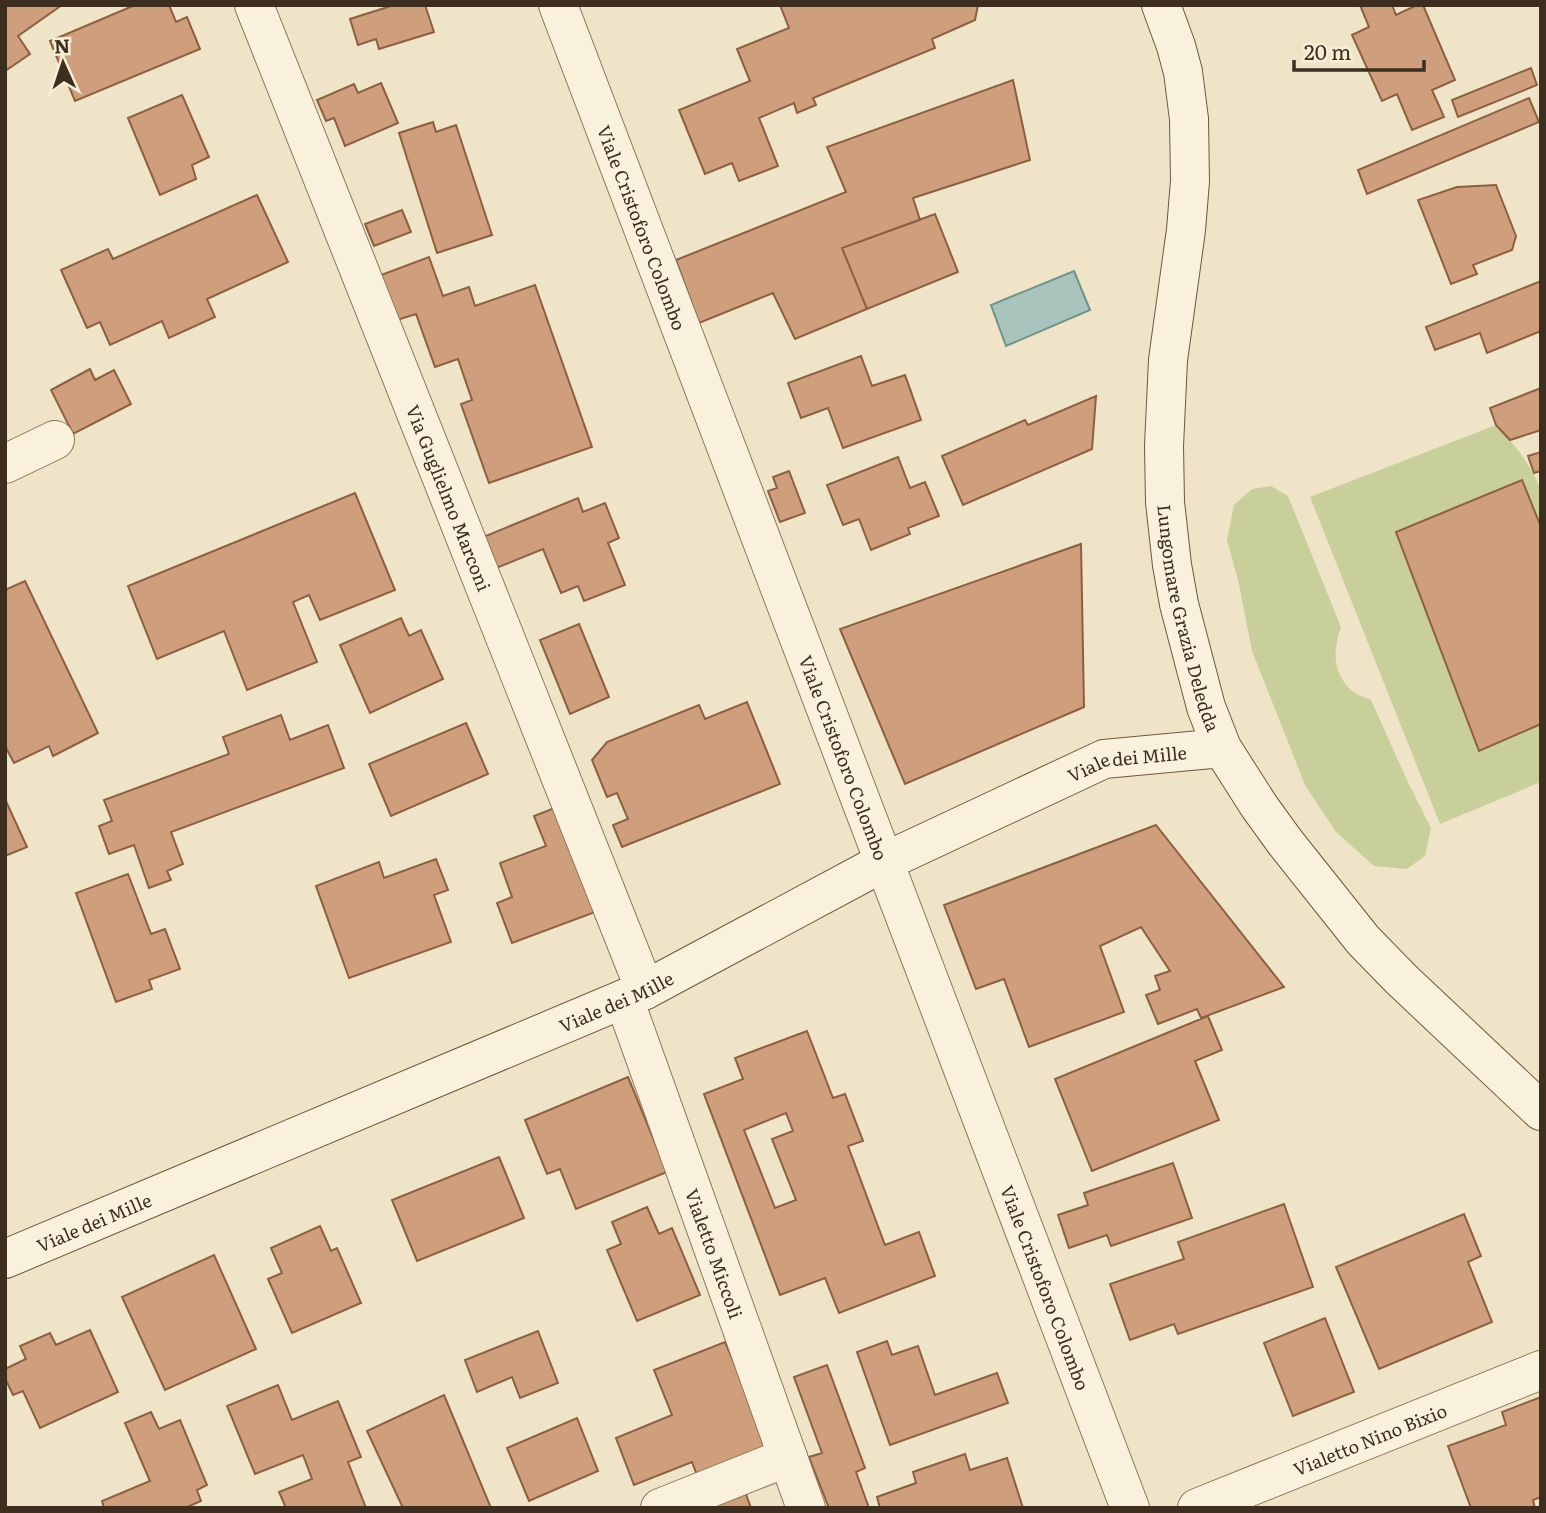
<svg xmlns="http://www.w3.org/2000/svg" width="1546" height="1513" font-family="Literata,serif">
<style>
.green{fill:#c9cf9b}
.water{fill:#a9c4bc;stroke:#6f938a;stroke-width:2}
.building{fill:#cf9f7d;stroke:#8d5f41;stroke-width:2;fill-rule:evenodd}
.lines{fill:none;stroke-linecap:round;stroke-linejoin:round}
.street-casing{stroke:#8d765c;stroke-width:40}
.secondary-casing{stroke:#6f573f;stroke-width:40}
.street{stroke:#faf1dc;stroke-width:38}
.secondary{stroke:#faf1dc;stroke-width:38}
.labels{text-anchor:middle;dominant-baseline:central;stroke-width:7;stroke-linejoin:round;paint-order:stroke}
.street-label{font-size:18px;fill:#3d2e20;stroke:#f7eed8}
</style>
<rect width="100%" height="100%" fill="#f0e4c8"/>
<path class="green" d="M1496,425C1516,446 1529,462 1541,490V782L1440,824L1310,497Z
M1271,486L1288,496L1341,627C1333,650 1332,672 1351,690C1356,695 1365,697 1371,700L1407,780L1431,828L1425,856L1407,869L1374,866L1336,832L1305,785L1252,651L1239,584L1227,540L1234,505L1252,489Z"/>
<path class="water" d="M1074,271L1090,310L1006,346L991,305Z"/>
<path class="building" d="M5,5H62L18,36L30,54L5,71Z
M135,5H169L176,22L187,17L200,49L75,101L50,41Z
M394,5H425L434,32L379,49L376,39L358,45L350,19Z
M780,5H978L975,20L932,39L935,48L813,98L816,105L797,113L794,103L759,118L778,166L739,181L732,163L705,174L679,110L750,81L737,49L789,28Z
M1360,5H1392L1396,15L1417,5H1423L1455,80L1432,90L1444,117L1412,130L1397,94L1382,101L1352,35L1369,27Z
M1531,68L1537,85L1458,117L1452,100Z
M1013,80L1030,160L913,198L920,220L842,248L867,309L795,339L773,293L699,323L676,260L846,192L827,147Z
M381,83L398,123L345,146L334,118L326,121L317,100L354,84L358,93Z
M182,95L209,157L192,165L196,179L160,195L128,118Z
M1529,98L1539,122L1367,194L1358,170Z
M433,122L436,132L456,125L492,235L437,253L399,133Z
M1496,185L1516,236L1512,250L1473,265L1477,274L1451,284L1418,200L1457,187Z
M257,195L288,262L207,299L215,317L169,338L162,321L110,345L100,322L87,328L61,270L108,249L113,259Z
M402,210L411,232L374,246L365,224Z
M935,214L958,272L867,309L842,248Z
M429,257L443,296L469,287L475,306L535,285L592,447L489,483L461,404L472,400L458,359L435,367L416,314L397,320L381,275Z
M1541,281V331L1487,353L1480,333L1435,350L1426,327Z
M861,356L872,386L905,375L921,420L843,448L828,408L801,418L788,383Z
M90,369L95,380L114,370L131,404L73,434L51,390Z
M1541,388V430L1510,440L1496,425L1490,408Z
M1096,396L1092,449L963,505L942,456L1025,420L1028,425Z
M1541,452V471L1534,473L1528,456Z
M898,457L910,488L925,482L939,516L908,528L910,534L871,550L859,519L843,525L827,485Z
M789,471L805,513L780,522L768,491L777,488L773,477Z
M1522,480L1541,527V724L1479,751L1396,532Z
M355,493L395,590L320,620L309,595L293,602L317,662L247,690L224,631L157,659L128,586Z
M578,498L583,512L605,503L619,538L608,543L625,585L584,601L578,586L561,593L543,549L494,569L481,538Z
M1081,544L1084,707L905,784L840,629Z
M25,581L98,733L53,756L49,746L14,763L5,746V590Z
M401,618L409,636L421,630L443,679L370,713L340,645Z
M579,624L609,697L570,714L540,640Z
M747,702L780,784L622,847L613,825L628,819L617,793L607,797L592,760L607,742L699,705L705,719Z
M281,715L290,740L328,725L344,768L171,832L183,864L167,871L171,880L149,888L134,845L109,854L99,826L112,821L104,800L229,754L223,737Z
M466,723L488,774L391,816L369,764Z
M5,799L27,847L5,856Z
M567,803L606,908L512,943L497,903L512,897L500,863L546,846L534,816Z
M1156,825L1284,987L1201,1018L1197,1009L1158,1024L1146,995L1160,990L1155,976L1170,971L1141,927L1100,946L1124,1012L1029,1047L1004,979L976,989L944,905Z
M436,859L448,890L434,895L451,942L349,978L316,886L379,862L384,878Z
M128,874L151,934L165,929L180,969L149,980L152,989L116,1002L76,893Z
M1208,1016L1222,1050L1195,1061L1219,1120L1092,1171L1055,1079Z
M807,1031L833,1098L845,1094L863,1141L848,1146L885,1245L919,1232L935,1276L839,1313L825,1278L780,1295L704,1094L743,1079L735,1058ZM786,1113L793,1131L772,1139L796,1200L775,1208L744,1130Z
M628,1077L667,1172L576,1209L560,1169L547,1174L525,1120Z
M499,1157L524,1218L417,1261L392,1200Z
M1173,1163L1192,1218L1111,1246L1107,1235L1069,1248L1058,1215L1088,1205L1084,1193Z
M1284,1204L1313,1287L1178,1334L1174,1324L1130,1340L1110,1284L1184,1259L1178,1242Z
M647,1207L659,1234L672,1228L700,1295L637,1321L607,1250L621,1244L612,1222Z
M1464,1214L1481,1256L1468,1262L1492,1322L1379,1369L1336,1267Z
M320,1226L331,1251L337,1248L361,1303L292,1333L268,1279L282,1273L271,1248Z
M214,1255L256,1349L165,1390L122,1297Z
M1325,1318L1354,1392L1293,1416L1264,1343Z
M90,1330L118,1392L40,1428L23,1391L13,1395L5,1378V1369L26,1359L20,1346L50,1333L56,1345Z
M538,1331L558,1383L520,1398L512,1377L477,1392L465,1360Z
M887,1341L892,1355L918,1346L935,1395L997,1373L1008,1403L890,1445L857,1352Z
M725,1342L771,1447L698,1478L692,1462L634,1485L616,1438L672,1415L654,1370Z
M827,1365L865,1468L856,1472L869,1508H829L809,1457L822,1453L794,1377Z
M278,1385L292,1420L338,1401L361,1457L348,1462L366,1508H286L279,1492L312,1479L303,1455L255,1474L227,1406Z
M444,1395L491,1508H403L367,1431Z
M1541,1397V1497L1533,1500L1535,1508H1471L1448,1446L1506,1425L1502,1412Z
M151,1412L159,1429L180,1420L207,1485L197,1490L201,1501L185,1508H104L102,1501L150,1481L125,1423Z
M577,1418L598,1471L529,1501L507,1448Z
M965,1454L970,1470L1007,1458L1023,1508H880L877,1497L916,1483L913,1472Z
M746,1494L751,1508H705Z"/>
<g class="lines">
<g class="street-casing">
<g id="street">
<path id="s1" d="M254,5L645,990"/>
<path id="s2" d="M558,5L1130,1508"/>
<path d="M5,464L55,440"/>
<path id="s3" d="M624,999L806,1508"/>
<path d="M660,1508L788,1457"/>
<path id="s4" d="M1197,1508L1541,1370"/>
</g>
</g>
<g class="secondary-casing">
<g id="secondary">
<path id="s5" d="M1161,5L1176,46L1183,72L1189,119L1190,181L1186,230L1168,360L1164,446L1165,502L1172,565L1179,604L1206,707L1222,748L1259,806L1285,842L1363,940L1401,979L1541,1111"/>
<path id="s6" d="M5,1259L645,990L884,862L1104,759L1222,748"/>
</g>
</g>
<use href="#street" class="street"/>
<use href="#secondary" class="secondary"/>
</g>
<g class="labels">
<g class="street-label">
<text stroke="none"><textPath href="#s2" startOffset="238">Viale Cristoforo Colombo</textPath></text>
<text stroke="none"><textPath href="#s1" startOffset="530">Via Guglielmo Marconi</textPath></text>
<text stroke="none"><textPath href="#s5" startOffset="621">Lungomare Grazia Deledda</textPath></text>
<text stroke="none"><textPath href="#s2" startOffset="805">Viale Cristoforo Colombo</textPath></text>
<text stroke="none"><textPath href="#s6" startOffset="1230">Viale dei Mille</textPath></text>
<text stroke="none"><textPath href="#s6" startOffset="663">Viale dei Mille</textPath></text>
<text stroke="none"><textPath href="#s6" startOffset="96">Viale dei Mille</textPath></text>
<text stroke="none"><textPath href="#s3" startOffset="270">Vialetto Miccoli</textPath></text>
<text stroke="none"><textPath href="#s2" startOffset="1372">Viale Cristoforo Colombo</textPath></text>
<text stroke="none"><textPath href="#s4" startOffset="186">Vialetto Nino Bixio</textPath></text>
</g>
</g>
<rect width="1546" height="1513" fill="none" stroke="#3d2e20" stroke-width="14"/>
<g transform="translate(63 63) rotate(357)" stroke="#f7eed8" stroke-width="5" paint-order="stroke">
<path d="M0-5L12 26L0 18L-12 26Z" fill="#3d2e20"/>
<text y="-10" font-size="19" font-weight="bold" text-anchor="middle" fill="#3d2e20">N</text>
</g>
<path d="M1294 60v10h130v-10" fill="none" stroke="#3d2e20" stroke-width="3.5"/>
<text x="1304" y="60" font-size="21" fill="#3d2e20" stroke="#f7eed8" stroke-width="5" paint-order="stroke">20 m</text>
</svg>
